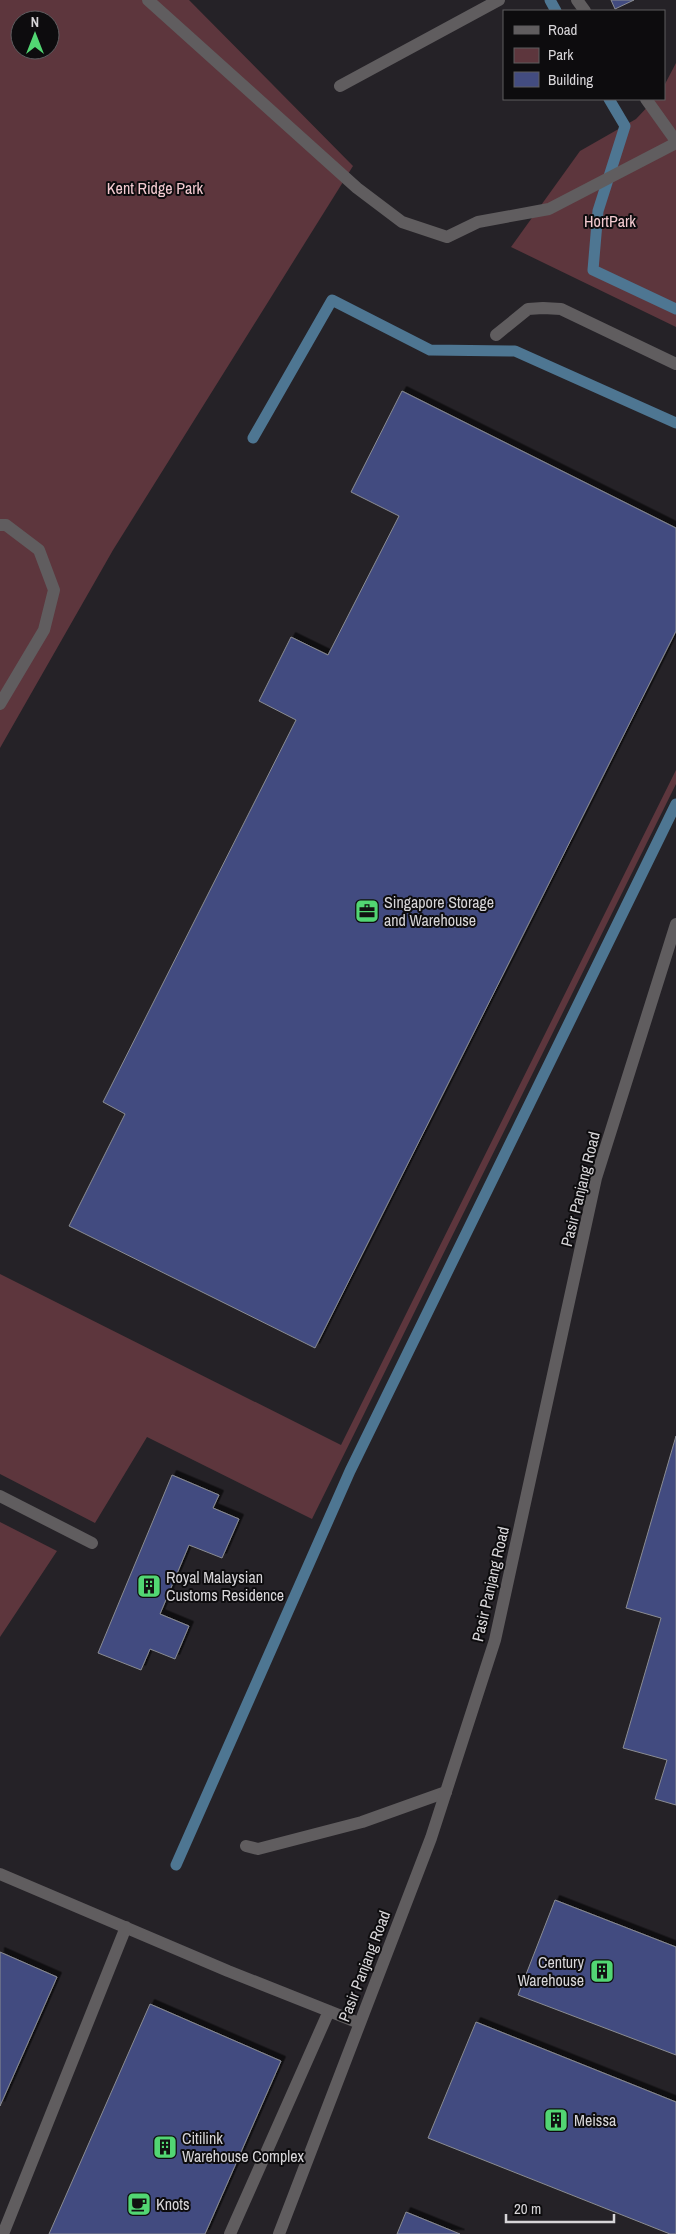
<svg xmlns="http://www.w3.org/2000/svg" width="676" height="2234" font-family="'Archivo Narrow',sans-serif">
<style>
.green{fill:#5d363d;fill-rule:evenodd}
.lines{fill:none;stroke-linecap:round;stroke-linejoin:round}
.stream{stroke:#4e7692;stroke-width:11}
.building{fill:#434c80;stroke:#8a8c92;filter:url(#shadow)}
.lane{stroke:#605d5f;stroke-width:12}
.street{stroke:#605d5f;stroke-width:12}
.labels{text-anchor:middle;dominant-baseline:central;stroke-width:4;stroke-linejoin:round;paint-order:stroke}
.park-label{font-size:16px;fill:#f3cad0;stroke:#0d0c0e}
.poi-label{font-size:16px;fill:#d7d5d8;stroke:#0d0c0e;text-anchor:start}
.street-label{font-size:16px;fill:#d7d5d8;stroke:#0d0c0e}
</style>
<defs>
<filter id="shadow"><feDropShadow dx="4.5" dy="-4.5" stdDeviation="0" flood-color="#0009"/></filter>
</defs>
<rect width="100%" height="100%" fill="#252227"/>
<path class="green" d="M0,0H189L353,166L113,550L0,748ZM20,20H50V50H20Z
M676,63V327L511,247L580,151L636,119L655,99H665V84Z
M676,770V784L312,1519L147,1437L95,1523L0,1474V1274L341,1445Z
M0,1522L57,1551L0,1637Z"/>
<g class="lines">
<path class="stream" d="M550,0L556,11
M609,99L625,126L598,211L593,270L676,309
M253,438L332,300L430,350L515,351L676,423
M176,1865L350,1471L676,804"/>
</g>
<path class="building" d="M611,0H634L615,9Z
M402,391L676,528V631L315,1348L69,1226L125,1114L103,1102L296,720L259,701L291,637L328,655L399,516L351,492Z
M676,1436V1805L655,1799L667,1760L623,1748L661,1618L626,1608Z
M172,1475L219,1495L213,1508L239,1519L222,1558L189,1545L160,1614L189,1626L175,1659L150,1649L141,1670L98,1653Z
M555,1900L676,1947V2055L518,1995Z
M0,1952L57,1977L0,2106Z
M150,2004L281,2061L205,2234H49Z
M476,2022L676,2102V2234H670L428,2138Z
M406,2212L460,2234H397Z"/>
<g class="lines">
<path class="lane" d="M148,0L357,188L402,222L447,237L478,222L549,209L676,143
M577,0L585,11
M340,86L499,0
M646,99L676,141
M496,335L528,309L543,308L561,309L676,364
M246,1846L258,1849L362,1822L446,1792
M0,1874L228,1971L359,2023
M3,2234L126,1927
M230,2234L329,2011"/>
<path class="street" d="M0,525H6L39,550L54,590L44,630L0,704
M0,1496L92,1543
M279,2234L431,1838L495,1640L596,1178L676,924"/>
</g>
<defs>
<g id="office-square" transform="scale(1.25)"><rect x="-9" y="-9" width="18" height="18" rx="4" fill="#52d673" stroke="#0d0c0e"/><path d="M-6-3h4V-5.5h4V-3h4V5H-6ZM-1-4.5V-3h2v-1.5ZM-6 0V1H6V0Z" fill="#111"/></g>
<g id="building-square" transform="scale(1.25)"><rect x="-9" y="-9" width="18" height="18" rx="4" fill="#52d673" stroke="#0d0c0e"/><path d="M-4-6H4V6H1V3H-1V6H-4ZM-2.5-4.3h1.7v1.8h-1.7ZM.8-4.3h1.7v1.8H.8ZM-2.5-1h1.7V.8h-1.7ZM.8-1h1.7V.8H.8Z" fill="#111"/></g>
<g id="cafe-square" transform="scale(1.25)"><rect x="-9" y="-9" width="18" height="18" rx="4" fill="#52d673" stroke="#0d0c0e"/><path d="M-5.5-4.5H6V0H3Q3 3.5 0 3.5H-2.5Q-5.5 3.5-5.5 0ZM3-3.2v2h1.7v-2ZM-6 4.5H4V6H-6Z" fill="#111"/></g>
</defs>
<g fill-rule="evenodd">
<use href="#office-square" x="367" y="911"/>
<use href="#building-square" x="149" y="1586"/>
<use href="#building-square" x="602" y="1971"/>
<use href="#building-square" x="556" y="2120"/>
<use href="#building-square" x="165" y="2147"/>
<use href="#cafe-square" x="139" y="2204"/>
</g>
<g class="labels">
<g class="park-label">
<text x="155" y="188">Kent Ridge Park</text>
<text x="610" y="221">HortPark</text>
</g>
<g class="poi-label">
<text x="384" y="902">Singapore Storage<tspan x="384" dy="18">and Warehouse</tspan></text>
<text x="166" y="1577">Royal Malaysian<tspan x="166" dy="18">Customs Residence</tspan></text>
<text x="584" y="1962" text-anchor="end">Century<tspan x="584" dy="18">Warehouse</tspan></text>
<text x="574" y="2120">Meissa</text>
<text x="182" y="2138">Citilink<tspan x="182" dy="18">Warehouse Complex</tspan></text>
<text x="156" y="2204">Knots</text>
</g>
<g class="street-label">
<text transform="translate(580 1189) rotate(-76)">Pasir Panjang Road</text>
<text transform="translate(490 1584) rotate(-77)">Pasir Panjang Road</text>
<text transform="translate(364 1966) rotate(-69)">Pasir Panjang Road</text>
</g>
</g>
<rect x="503" y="10" width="162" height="90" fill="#0d0c0e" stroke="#5e5c5f"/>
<rect x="514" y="26" width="25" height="8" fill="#605d5f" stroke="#5e5c5f"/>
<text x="548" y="35" font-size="15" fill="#d7d5d8">Road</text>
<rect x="514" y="48" width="25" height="15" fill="#5d363d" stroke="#5e5c5f"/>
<text x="548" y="60" font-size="15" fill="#d7d5d8">Park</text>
<rect x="514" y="72" width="25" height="15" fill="#434c80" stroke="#5e5c5f"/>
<text x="548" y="85" font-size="15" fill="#d7d5d8">Building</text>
<g transform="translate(35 35)"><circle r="24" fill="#0d0c0e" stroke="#5e5c5f"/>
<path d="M0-4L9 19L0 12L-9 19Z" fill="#52d673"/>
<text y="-8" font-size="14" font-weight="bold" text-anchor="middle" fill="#d7d5d8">N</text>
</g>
<path d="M506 2214v8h108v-8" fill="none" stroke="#d7d5d8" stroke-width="2.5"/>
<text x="514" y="2214" font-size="15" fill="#d7d5d8" stroke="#0d0c0e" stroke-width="4" paint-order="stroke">20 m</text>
</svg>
